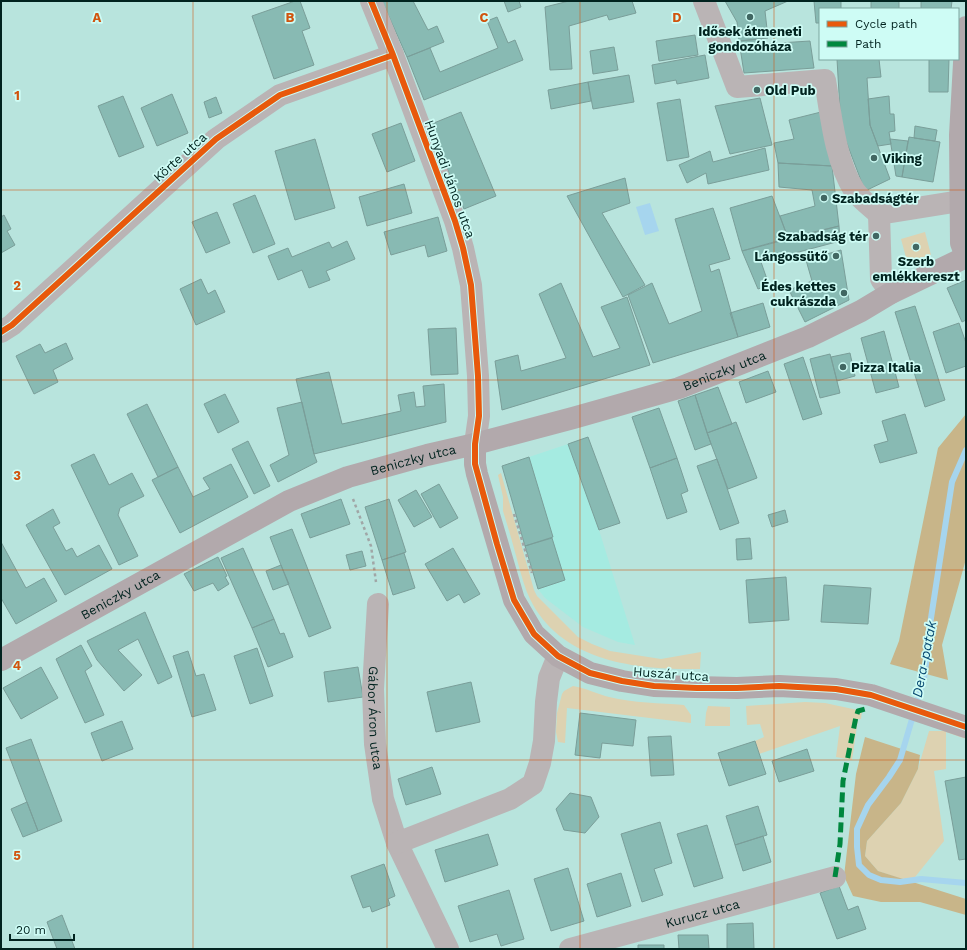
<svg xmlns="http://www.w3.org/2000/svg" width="967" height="950" font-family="'Work Sans',sans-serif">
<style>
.built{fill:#a5ebe1}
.green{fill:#ddd2b1}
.forest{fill:#c8b589}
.water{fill:#a6d5ee}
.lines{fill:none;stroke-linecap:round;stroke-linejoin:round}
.stream{stroke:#a6d5ee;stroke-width:6}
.building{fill:#88bab3;stroke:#7a9e99}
.path{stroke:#a0a6a6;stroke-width:2.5;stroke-dasharray:3 3;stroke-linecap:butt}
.street{stroke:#bab4b5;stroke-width:22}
.secondary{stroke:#b2a9ac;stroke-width:22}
.quiet{stroke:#00873e;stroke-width:5;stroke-dasharray:10 5;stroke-linecap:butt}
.cycleway-casing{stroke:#cefcf5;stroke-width:8}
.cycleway{stroke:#e8590c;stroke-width:6}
.grid{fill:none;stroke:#d1540e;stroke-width:1;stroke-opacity:0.55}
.poi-dot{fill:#416762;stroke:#cefcf5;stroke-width:1.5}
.labels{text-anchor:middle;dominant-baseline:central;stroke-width:3.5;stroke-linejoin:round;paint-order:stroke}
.poi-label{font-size:13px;font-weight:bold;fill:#01231f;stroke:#cefcf5;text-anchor:start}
.street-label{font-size:13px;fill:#01231f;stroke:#cefcf5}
.water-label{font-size:14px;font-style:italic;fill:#064770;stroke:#cefcf5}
.grid-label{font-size:13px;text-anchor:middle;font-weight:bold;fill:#d1540e;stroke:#cefcf5;stroke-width:3.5;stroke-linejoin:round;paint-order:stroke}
</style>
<rect width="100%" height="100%" fill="#b8e4dd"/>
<path class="built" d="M568,444L599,530L635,645L618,642L583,627L545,598L538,589L502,466Z"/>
<path class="green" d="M925,232L931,255L907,261L901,239Z
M501,473L534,590L537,596L578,637L592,644L610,651L661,659L701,652L700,669C636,670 561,662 530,599C525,589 522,577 519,567C514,548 509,530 503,511V497L498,475Z
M573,686C586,688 597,694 609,697C634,703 660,703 684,705L691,715V723L567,708L565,743L558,742L556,732L557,713L562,694L564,691Z
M805,702L825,703L862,711L861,719H858L852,760L836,757L840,726L759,754L755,741L764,737L760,724L747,725L746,706Z
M708,706L730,707V726H705L706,713Z
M929,731H950L966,736V739L946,732V769L934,771L944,841L911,882L878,871L865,856L867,841L901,803L918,769Z"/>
<path class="forest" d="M966,414V559L942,645L948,680L890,664L899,641L938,448Z
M865,737L920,755L918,769L901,803L867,841L865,856L878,871L966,899V915L920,902H881L853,896L844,876L856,774Z"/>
<path class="water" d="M650,203L659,231L645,235L636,207Z"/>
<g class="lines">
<path class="stream" d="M966,450L952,482L929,631L927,657L924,678L900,760L889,777L868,805L857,829V847L859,865L869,875L881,880L900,882L921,879L966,883"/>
</g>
<path class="building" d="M295,1H300L310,28L302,31L314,65L274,79L252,16Z
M382,1H413L428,30L437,26L444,42L407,57Z
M504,1H519L521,7L508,12Z
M569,1H632L636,13L609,20L607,15L569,26L572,69L550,70L545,7Z
M725,1H788L765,11L768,38L739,41L737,22Z
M814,1H841V9H820V23H816Z
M871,1H899V9H871Z
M921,1H952L951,9H921Z
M497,17L508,43L515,40L523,60L424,100L407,57L430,48L440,72L498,48L487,21Z
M695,35L698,55L659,61L656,41Z
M761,39L763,44L810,41L814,68L744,73L739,41Z
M614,47L618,70L593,74L590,51Z
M705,55L709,78L677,84L676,80L655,84L652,65Z
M837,59H879L881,77L867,78L870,125L890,179L865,191L841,128Z
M929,59H949L948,92H929Z
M629,75L634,102L593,109L588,82Z
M588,82L591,101L551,109L548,90Z
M172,94L188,133L157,146L141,108Z
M123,96L144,147L119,157L98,106Z
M889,96L890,114H894L895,131L889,132L891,144L878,146L870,125L868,99Z
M216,97L222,113L209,118L204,102Z
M760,98L772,145L730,154L715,106Z
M680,99L689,157L667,161L657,103Z
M461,112L496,196L464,209L429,125Z
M821,112L832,166L778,163L774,143L794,139L789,120Z
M401,123L415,161L387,172L372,134Z
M915,126L937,130L935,141L914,138Z
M909,137L940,142L933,182L902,177Z
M315,139L335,208L295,220L275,151Z
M890,139L908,141L902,177L896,176Z
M765,148L769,170L708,184L706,173L687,183L679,165L710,151L713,162Z
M778,163L832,166L839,226L788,238L780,216L815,206L812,190L779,187Z
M625,178L630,203L602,213L645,285L623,297L567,196Z
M404,184L412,213L367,226L359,197Z
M255,195L275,244L253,253L233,204Z
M772,196L788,238L742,251L730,208Z
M713,208L730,259L709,265L711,272L719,269L738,337L653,363L628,295L652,283L669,324L702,311L675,219Z
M217,212L230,243L206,253L192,222Z
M4,215L11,229L7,231L15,245L1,253V217Z
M438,217L447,251L428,257L425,245L391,255L384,232Z
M839,226L840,241L761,262L769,285L758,289L742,251Z
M347,241L355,259L326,271L330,280L309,288L302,270L278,280L268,256L288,248L292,257L329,242L332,248Z
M841,250L849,300L805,322L789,290L812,281L806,260Z
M201,279L208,294L215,290L225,312L196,325L180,289Z
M966,280V320L962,322L947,288Z
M561,283L593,357L620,348L601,307L627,297L650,365L502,410L495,361L518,355L521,371L566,358L539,294Z
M763,303L770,327L738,337L730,313Z
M915,306L945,400L925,407L895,312Z
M959,323L966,343V366L946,373L933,332Z
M456,328L458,374L431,375L428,329Z
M884,331L899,387L876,393L861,338Z
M66,343L73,359L53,370L58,382L34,394L16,356L40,344L45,353Z
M850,353L855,376L837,381L831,357Z
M830,354L840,393L820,398L810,359Z
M803,357L822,414L803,420L784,364Z
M768,371L776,392L746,403L739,382Z
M329,372L342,424L401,411L398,395L414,392L416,407L425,406L423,386L444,384L446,422L314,454L296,379Z
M718,387L732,424L707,433L695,395Z
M225,394L239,422L218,433L204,404Z
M695,395L711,444L695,450L678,401Z
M302,402L314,454L317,462L278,482L270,465L289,455L277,408Z
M147,404L178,467L158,477L127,414Z
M659,408L677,458L650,468L632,417Z
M905,414L917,453L880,463L874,445L888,441L882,421Z
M736,422L757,478L728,489L707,433Z
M588,437L620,523L599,530L568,444Z
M248,441L270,486L254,494L232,449Z
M94,454L109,485L132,473L144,496L120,508L118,515L138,556L119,565L71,465Z
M529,457L553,537L525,546L502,466Z
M677,458L688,491L681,494L687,512L667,519L650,468Z
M717,459L739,523L720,530L697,466Z
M231,464L248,497L180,533L152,480L178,467L193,497L210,489L203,478Z
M439,484L458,518L440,528L421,494Z
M416,490L432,517L414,527L398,500Z
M341,499L350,524L310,538L301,514Z
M389,499L406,552L382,560L365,507Z
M53,509L60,523L53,527L66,551L72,548L77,557L99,545L112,569L65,595L26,525Z
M785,510L788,522L772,527L768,515Z
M292,529L331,628L309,637L270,537Z
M552,538L565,580L538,589L525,546Z
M750,538L752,559L737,560L736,539Z
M1,542L26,588L44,578L57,601L16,624L1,598Z
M243,548L274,619L252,628L221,558Z
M453,548L480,594L464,603L459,594L447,601L425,564Z
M362,551L366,566L350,570L346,555Z
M404,553L415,588L393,595L382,560Z
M218,557L227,576L225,577L229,584L218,591L213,583L194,591L184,574Z
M281,565L289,584L273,590L266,571Z
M786,577L789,620L749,623L746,580Z
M824,585L871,588L868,624L821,622Z
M145,612L172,677L158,684L138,639L118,650L142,675L124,691L97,660L87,641Z
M274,619L280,634L284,633L293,657L268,667L252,628Z
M81,645L92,666L85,671L104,715L85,723L56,659Z
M257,648L273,696L250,704L234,656Z
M188,651L196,676L204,674L216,710L192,717L173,656Z
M41,667L58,698L21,719L3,688Z
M358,667L363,697L328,702L324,672Z
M471,682L480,722L436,732L427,692Z
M580,713L636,720L633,746L602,743L600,758L575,755Z
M122,721L133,749L102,761L91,733Z
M671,736L674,775L651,776L648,737Z
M31,739L62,821L38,831L6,748Z
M755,741L766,774L729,786L718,753Z
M807,749L814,771L779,782L772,761Z
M432,767L441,794L406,805L398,779Z
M966,777V859L959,860L945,781Z
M570,793L591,797L599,817L585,833L564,830L556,809Z
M27,802L38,831L23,837L11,809Z
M758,806L767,835L735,845L726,816Z
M660,822L672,863L654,869L663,895L642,902L621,834Z
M707,825L723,878L694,887L677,834Z
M488,834L498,865L445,882L435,850Z
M763,836L771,862L743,871L735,845Z
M384,864L395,896L388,899L390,905L372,912L370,906L363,908L351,876Z
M568,868L584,921L551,931L534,879Z
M621,873L631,906L597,917L587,884Z
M839,886L848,910L858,906L866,929L837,939L820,893Z
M509,890L524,939L501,946L497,934L470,942L458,906Z
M62,915L75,949H57L47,922Z
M753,923L754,949H727V924Z
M678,935H708L709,949H679Z
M638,945H664V949H638Z"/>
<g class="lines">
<path class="path" d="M353,499L371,546L376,582
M514,514L532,573"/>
<g class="street">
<path d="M371,1L393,55L455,221L463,248L471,285L478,376L479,416L475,444"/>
<path d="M704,1L737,87L825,80C831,115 835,160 854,190C860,199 871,207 879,214"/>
<path d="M891,293L881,279L879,214L960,201"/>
<path d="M1,332L12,325L216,139L280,95L393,55"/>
<path id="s1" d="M378,604L373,689L375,744L383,799L397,843L448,949"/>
<path d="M397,843L510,799L533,784L540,763L544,741L546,702L549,678L558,656"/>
<path id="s2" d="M570,949L835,877"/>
</g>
<g class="secondary">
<path d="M966,27L960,135L961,243L966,256"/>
<path d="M475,444V464L477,474L514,600L534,634L558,656L590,673L622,681L654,686L737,688L779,686L836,689L871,695L966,727"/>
<path id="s3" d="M1,660L289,501L348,477L427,455L475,444L573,418L679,388L808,337L861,311L891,293L966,257"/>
</g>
<path class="quiet" d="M835,877L840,844L843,781L856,717L858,711L869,708"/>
<g class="cycleway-casing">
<path id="cycleway" d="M371,1L393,55L455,221L463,248L471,285L478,376L479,416L475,444V464L497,544L514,600L534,634L558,656L590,673L622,681L654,686L697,688H737L779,686L836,689L871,695L966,727
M1,332L12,325L216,139L280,95L393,55"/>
</g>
<use href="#cycleway" class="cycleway"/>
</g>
<path class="grid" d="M193,1V949M387,1V949M580,1V949M774,1V949M1,190H966M1,380H966M1,570H966M1,760H966"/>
<g class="poi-dot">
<circle cx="750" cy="17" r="4"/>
<circle cx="757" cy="90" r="4"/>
<circle cx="874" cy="158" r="4"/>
<circle cx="824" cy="198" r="4"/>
<circle cx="876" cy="236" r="4"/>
<circle cx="916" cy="247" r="4"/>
<circle cx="836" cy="256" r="4"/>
<circle cx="844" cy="293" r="4"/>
<circle cx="843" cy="367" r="4"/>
</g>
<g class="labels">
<g class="poi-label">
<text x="750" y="31" text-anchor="middle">Idősek átmeneti<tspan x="750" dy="15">gondozóháza</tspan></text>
<text x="765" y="90">Old Pub</text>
<text x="882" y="158">Viking</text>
<text x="832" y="198">Szabadságtér</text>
<text x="868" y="236" text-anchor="end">Szabadság tér</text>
<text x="828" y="256" text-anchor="end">Lángossütő</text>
<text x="916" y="261" text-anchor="middle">Szerb<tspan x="916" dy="15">emlékkereszt</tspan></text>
<text x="836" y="286" text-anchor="end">Édes kettes<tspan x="836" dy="15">cukrászda</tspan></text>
<text x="851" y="367">Pizza Italia</text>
</g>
<g class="street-label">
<text transform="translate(180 157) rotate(-42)">Körte utca</text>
<text transform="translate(450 179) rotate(70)">Hunyadi János utca</text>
<text stroke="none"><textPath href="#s3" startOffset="784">Beniczky utca</textPath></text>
<text stroke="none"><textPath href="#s3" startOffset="460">Beniczky utca</textPath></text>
<text stroke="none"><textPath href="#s3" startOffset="136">Beniczky utca</textPath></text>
<text transform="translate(671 674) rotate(4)">Huszár utca</text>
<text stroke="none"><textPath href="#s1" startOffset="114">Gábor Áron utca</textPath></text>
<text stroke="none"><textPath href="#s2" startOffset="137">Kurucz utca</textPath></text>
</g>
<g class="water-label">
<text transform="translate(924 659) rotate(-79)">Dera-patak</text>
</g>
</g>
<g class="grid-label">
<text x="97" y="22">A</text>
<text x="290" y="22">B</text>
<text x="484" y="22">C</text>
<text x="677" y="22">D</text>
<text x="17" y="100">1</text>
<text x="17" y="290">2</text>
<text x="17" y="480">3</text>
<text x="17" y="670">4</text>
<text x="17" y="860">5</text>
</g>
<rect width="967" height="950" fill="none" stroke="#01231f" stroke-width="4"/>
<rect x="819" y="8" width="140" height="52" fill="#cefcf5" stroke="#7ca59f"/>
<rect x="827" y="21" width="20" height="6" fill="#e8590c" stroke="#7ca59f"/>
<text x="855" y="28" font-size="12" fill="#01231f">Cycle path</text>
<rect x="827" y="41" width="20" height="6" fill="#00873e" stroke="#7ca59f"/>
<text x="855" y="48" font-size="12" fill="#01231f">Path</text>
<path d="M10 934v6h64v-6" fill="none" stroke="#01231f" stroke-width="2"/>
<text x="16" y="934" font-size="12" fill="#01231f" stroke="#cefcf5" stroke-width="3" paint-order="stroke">20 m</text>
</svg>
